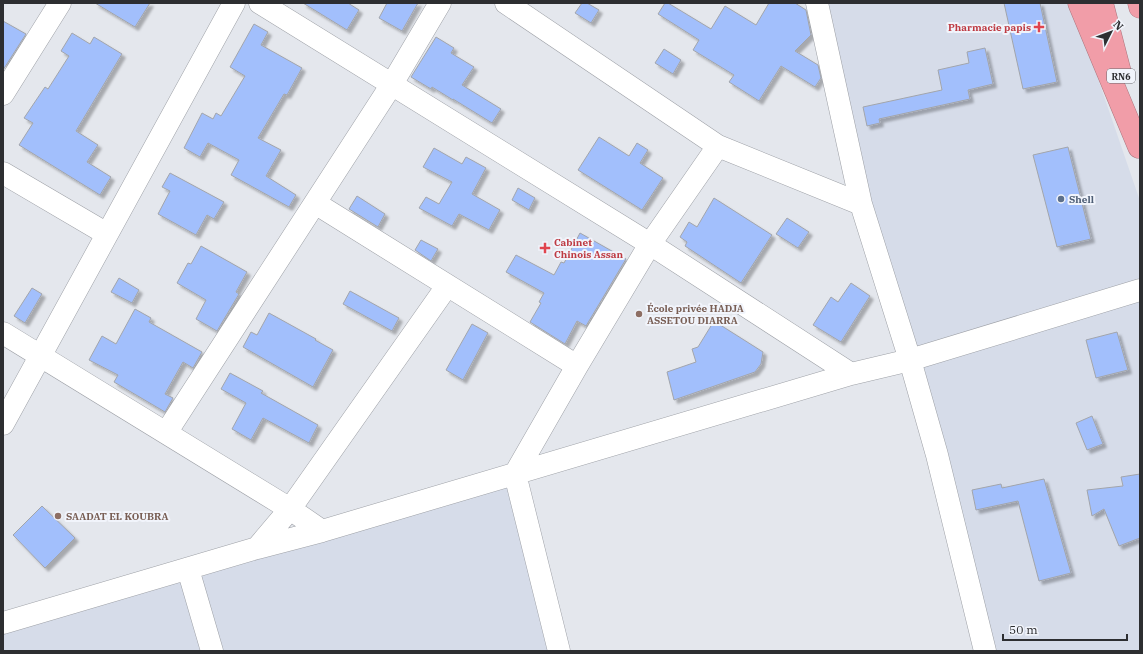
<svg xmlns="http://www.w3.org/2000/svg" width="1143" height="654" font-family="'IBM Plex Serif',serif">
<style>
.built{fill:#d6dce9}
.building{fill:#a2bffc;stroke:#a2a5ab;filter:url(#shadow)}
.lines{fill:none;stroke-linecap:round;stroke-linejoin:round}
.minor-casing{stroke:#9ea1a7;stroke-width:23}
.highway-casing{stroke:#ac767e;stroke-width:23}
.minor{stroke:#fff;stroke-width:22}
.highway{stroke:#f19da8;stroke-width:22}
.health-dot{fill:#e0444e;stroke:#f1f4fb;stroke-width:1.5}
.service-dot{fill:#5c6f8a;stroke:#f1f4fb;stroke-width:1.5}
.education-dot{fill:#8d6e63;stroke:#f1f4fb;stroke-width:1.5}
.labels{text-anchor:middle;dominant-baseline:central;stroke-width:4;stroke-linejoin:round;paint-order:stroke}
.shield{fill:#f1f4fb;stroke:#68696e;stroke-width:1}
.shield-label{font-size:9px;font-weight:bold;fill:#2d2e31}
.health-label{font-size:10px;font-weight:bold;fill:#be3a42;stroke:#f1f4fb;text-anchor:end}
.service-label{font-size:10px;font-weight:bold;fill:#4e5e75;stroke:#f1f4fb;text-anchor:start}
.education-label{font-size:10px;font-weight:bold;fill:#785e54;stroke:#f1f4fb;text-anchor:start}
</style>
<defs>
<filter id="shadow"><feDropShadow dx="3.5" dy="3.5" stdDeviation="1" flood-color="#0004"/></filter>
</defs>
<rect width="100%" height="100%" fill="#e4e7ed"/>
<path class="built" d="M817,3H1072L1140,201V651H985Z
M515,474L559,651H3V634Z"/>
<path class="building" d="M95,3H150L135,27Z
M303,3H348L359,10L347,30Z
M387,3H418L402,31L379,18Z
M582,3H587L599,10L591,23L575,13Z
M665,3H668L711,29L725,6L756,25L769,3H795L806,10L811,35L795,51L818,65L821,78L815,87L781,66L759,101L729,82L734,75L693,50L699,40L658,14Z
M1004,3H1040L1057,82L1023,89Z
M3,21L26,34L3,70Z
M254,24L268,32L261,45L302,68L287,95L284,94L258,138L281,150L266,176L296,195L289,207L231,175L239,160L208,143L200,157L184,148L202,113L213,119L216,113L221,116L245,76L230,67Z
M72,33L90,44L94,37L122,54L76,131L98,145L87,162L111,177L100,195L19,145L33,123L24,118L45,87L48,89L69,56L61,51Z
M436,37L454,48L451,53L474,67L462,85L501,109L492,123L453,99V100L432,87L431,89L411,77Z
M985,48L993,84L968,90L970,99L879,119L880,123L867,126L863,107L942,90L938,70L969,63L967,52Z
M664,49L681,60L673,74L655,63Z
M599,137L629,156L637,143L648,150L640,163L663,178L642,210L578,170Z
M1068,147L1091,239L1057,247L1033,155Z
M434,148L462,164L466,157L486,168L472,194L500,210L489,230L459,214L452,226L419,208L426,197L439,204L452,182L423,167Z
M170,173L224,202L214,219L207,215L196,235L158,214L170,191L162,187Z
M518,188L535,198L529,210L512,200Z
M357,196L385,214L378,227L349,209Z
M714,198L772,235L741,283L685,246L687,242L680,237L689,222L697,227Z
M787,218L809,232L798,248L776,234Z
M580,233L626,259L586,326L577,321L565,344L530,322L541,303L539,302L544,293L506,272L516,255L554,275L561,262L564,263Z
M421,240L438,249L431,261L415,250Z
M201,246L247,272L236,292L239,294L217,331L196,319L206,300L177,283L188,263L191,264Z
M119,278L139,290L132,303L111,292Z
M851,283L870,296L841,342L813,325L831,297L838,302Z
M32,288L42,294L25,323L14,316Z
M350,291L399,318L392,331L343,304Z
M135,309L151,318L149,322L202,352L193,368L183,362L165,394L173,398L165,412L114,382L118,375L89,360L102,336L116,344Z
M269,313L316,339L315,340L333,350L313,387L243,347L251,332L257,335Z
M714,321L763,352L761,364L755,372L674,400L667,372L696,362L692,349L698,347Z
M472,324L488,333L463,380L446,370Z
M1117,332L1128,370L1096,378L1086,340Z
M230,373L263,391L261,393L318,425L309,443L263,418L251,440L232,429L246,403L221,389Z
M1092,416L1103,444L1087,450L1076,423Z
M1140,474V538L1119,546L1104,509L1092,516L1087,490L1123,486L1121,477Z
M1044,479L1071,573L1039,581L1018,501L976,510L972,490L1001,484L1002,488Z
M42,506L75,538L45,568L13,535Z"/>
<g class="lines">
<g class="minor-casing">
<path id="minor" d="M260,3L650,244L851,374
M506,3L718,146L861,204
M817,3L861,204L910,360L937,455L985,651
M3,94L60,3
M3,173L107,234
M315,203L577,366
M3,333L290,509L322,531
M3,424L234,3
M166,433L392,84L440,3
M257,548L290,509L447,286
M188,569L212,651
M3,623L257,548L322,531L851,374L910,360L1140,290
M559,651L515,474L577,366L650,244L718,146"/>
</g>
<g class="highway-casing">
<path id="highway" d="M1079,3L1139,147
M1102,3L1120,72
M1139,3L1140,7"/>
</g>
<use href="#minor" class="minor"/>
<use href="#highway" class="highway"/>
</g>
<g class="health-dot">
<path d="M1037 21h4v4h4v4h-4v4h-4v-4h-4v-4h4z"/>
<path d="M543 242h4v4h4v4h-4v4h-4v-4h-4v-4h4z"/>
</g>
<circle class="service-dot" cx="1061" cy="199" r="4"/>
<g class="education-dot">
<circle cx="639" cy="314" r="4"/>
<circle cx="58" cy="516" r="4"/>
</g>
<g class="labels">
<rect class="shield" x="1107" y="69" width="28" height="14" rx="3"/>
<g class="shield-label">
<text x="1121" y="76">RN6</text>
</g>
<g class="health-label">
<text x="1031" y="27">Pharmacie papis</text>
<text x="554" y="242" text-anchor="start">Cabinet<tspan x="554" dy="12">Chinois Assan</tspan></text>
</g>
<g class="service-label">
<text x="1069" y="199">Shell</text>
</g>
<g class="education-label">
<text x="647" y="308">École privée HADJA<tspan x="647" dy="12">ASSETOU DIARRA</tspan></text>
<text x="66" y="516">SAADAT EL KOUBRA</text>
</g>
</g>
<rect width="1143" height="654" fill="none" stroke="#2d2e31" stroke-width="8"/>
<g transform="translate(1111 32) rotate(48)" stroke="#f1f4fb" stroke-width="3" paint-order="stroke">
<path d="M0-3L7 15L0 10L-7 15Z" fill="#2d2e31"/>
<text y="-6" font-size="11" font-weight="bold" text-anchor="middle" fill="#2d2e31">N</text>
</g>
<path d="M1003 634v6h124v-6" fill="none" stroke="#2d2e31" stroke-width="2"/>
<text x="1009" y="634" font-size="12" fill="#2d2e31" stroke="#f1f4fb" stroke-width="3" paint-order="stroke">50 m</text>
</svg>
